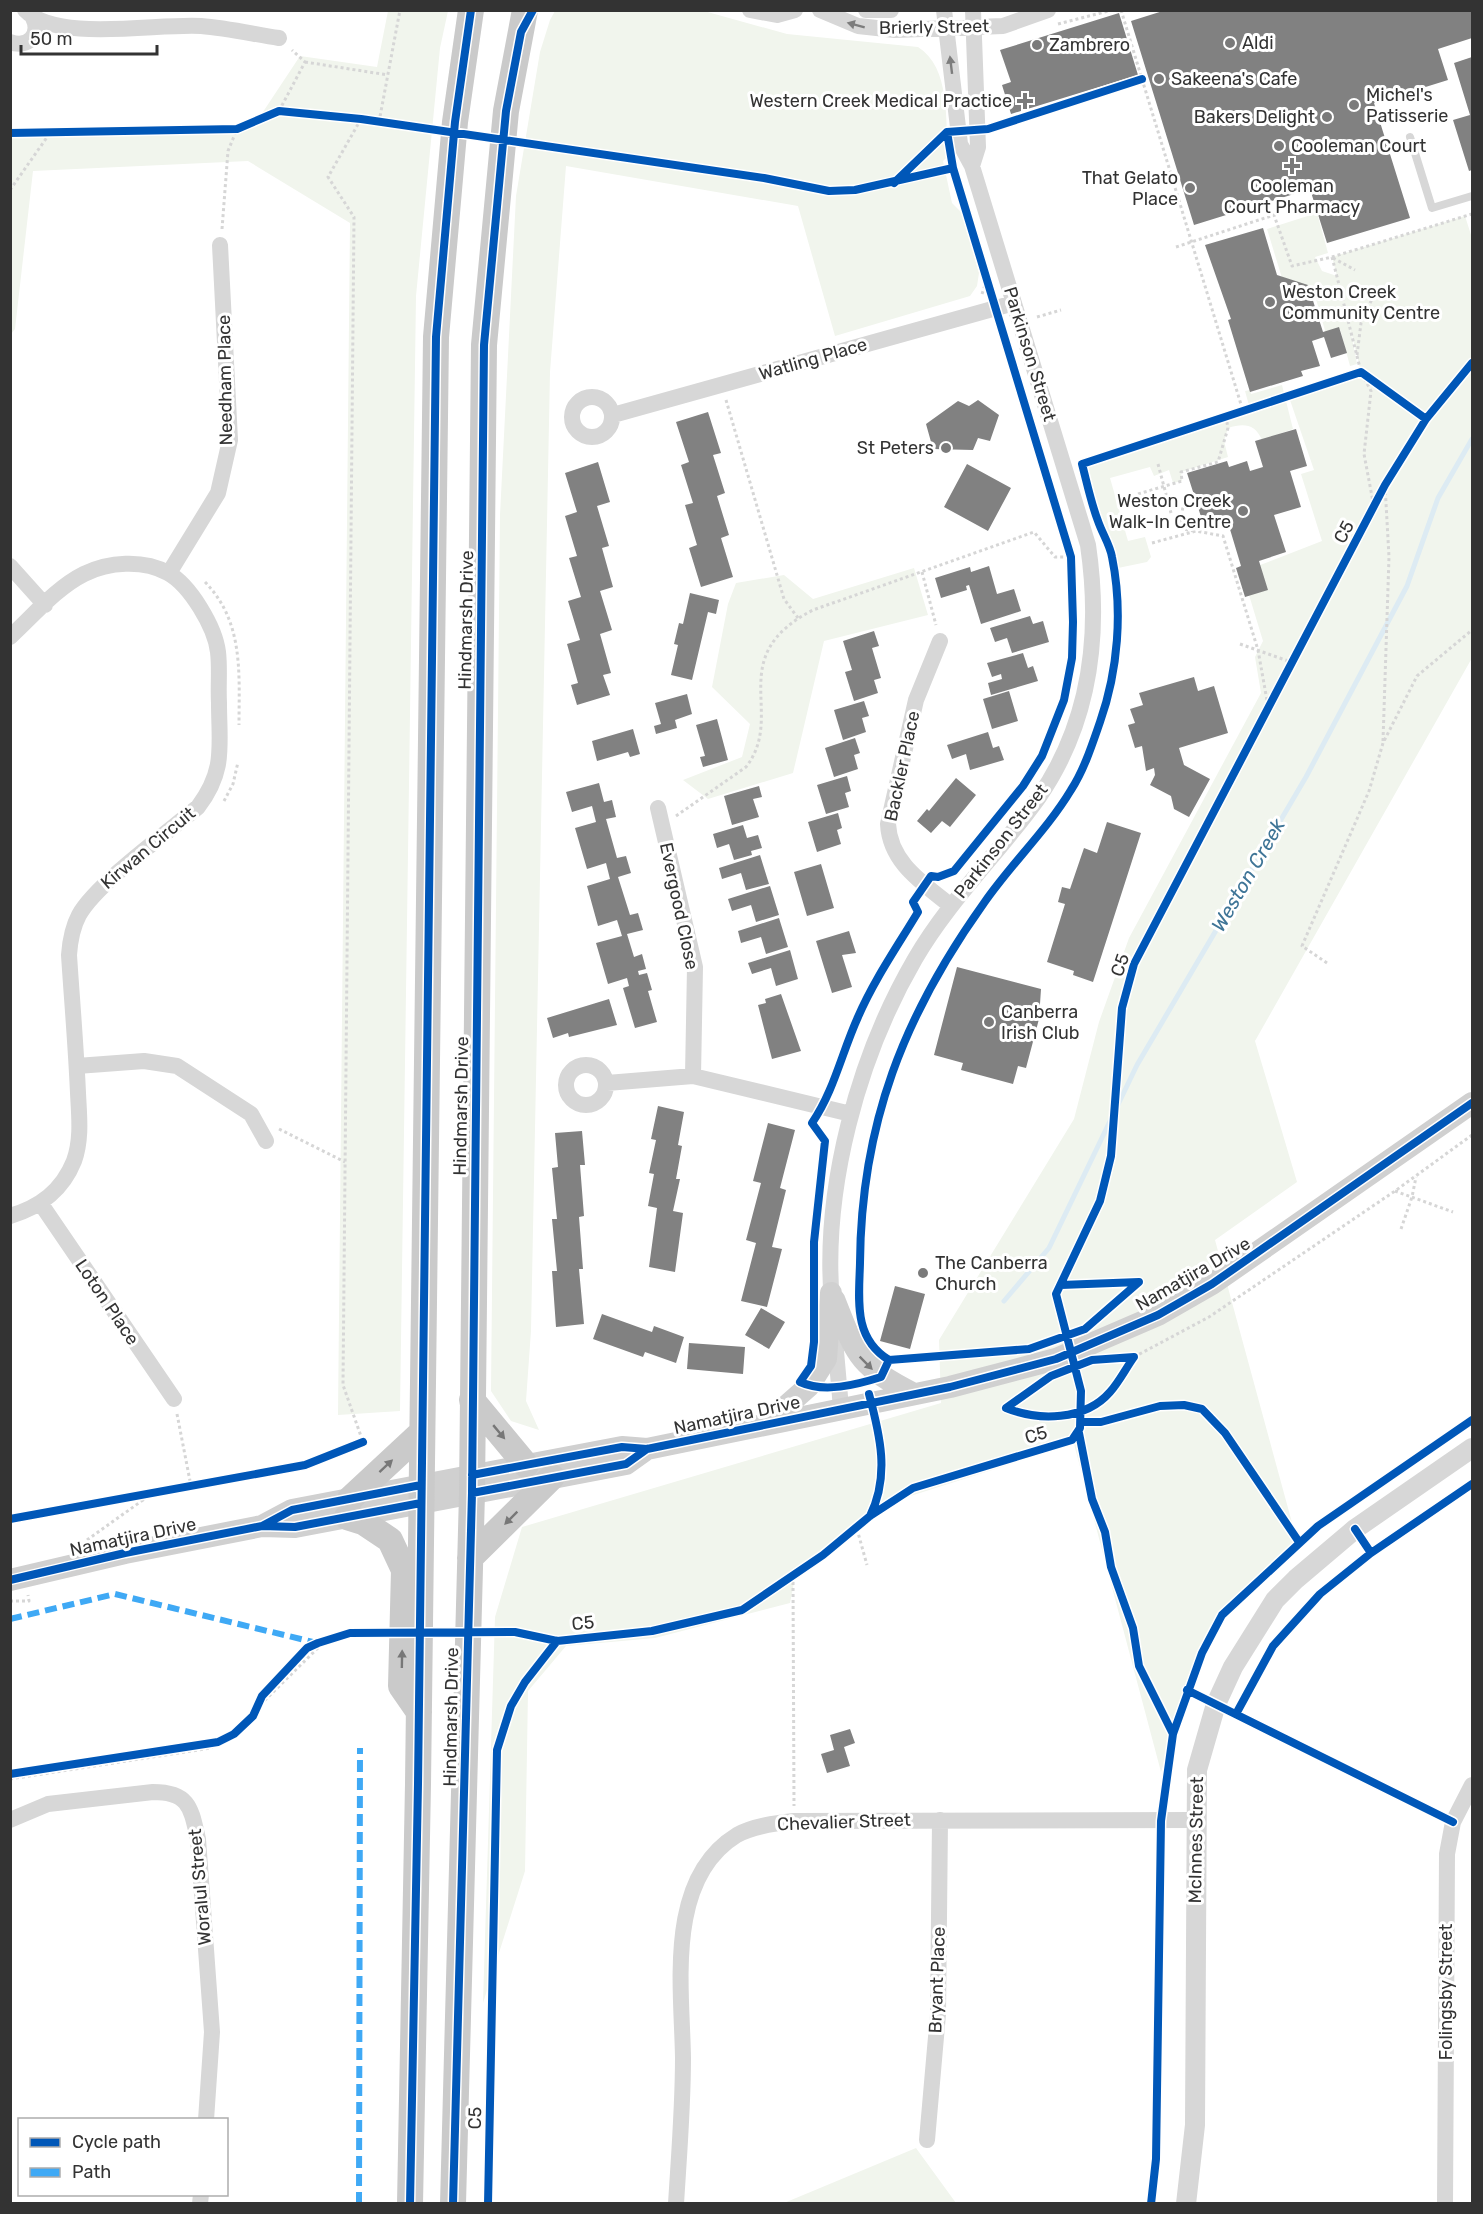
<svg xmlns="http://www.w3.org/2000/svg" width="1483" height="2214" font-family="Rubik,sans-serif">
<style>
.green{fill:#f1f5ed}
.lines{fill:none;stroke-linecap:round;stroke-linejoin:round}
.stream{stroke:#ddebf3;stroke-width:5}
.building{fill:#818181}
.path{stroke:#d6d6d6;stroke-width:3;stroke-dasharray:3 3;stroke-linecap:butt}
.service{stroke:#d7d7d7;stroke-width:8}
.minor{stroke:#d7d7d7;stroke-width:16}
.tertiary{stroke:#d7d7d7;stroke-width:20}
.secondary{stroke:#d0d0d0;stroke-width:22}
.primary{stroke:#cacaca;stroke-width:26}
.quiet{stroke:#3fa9f5;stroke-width:6;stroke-dasharray:12 6;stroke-linecap:butt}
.cycleway-casing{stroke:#fff;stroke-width:11}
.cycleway{stroke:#0057b8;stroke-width:8}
.oneway{fill:#7d7d7d}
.oneway2{fill:#7a7a7a}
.oneway3{fill:#777}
.poi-dot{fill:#7a7a7a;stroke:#fff;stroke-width:2}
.labels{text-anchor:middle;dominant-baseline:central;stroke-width:6;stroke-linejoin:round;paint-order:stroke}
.street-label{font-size:18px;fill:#333;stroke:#fff}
.poi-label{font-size:18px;fill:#333;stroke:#fff;text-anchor:start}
.water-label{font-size:20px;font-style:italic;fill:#3f7597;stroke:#fff}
</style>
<rect width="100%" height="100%" fill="#fff"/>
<path class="green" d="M388,11H448L440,48L416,296L400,1411L338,1415L350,223L248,161L33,171L15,329L11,334L10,128L253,127L300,56L377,67Z
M555,11H704L787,34L918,47C951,68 945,120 948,156L943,161L952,203L962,213L979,273L977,286L970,296L835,336L798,206L566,166L550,372L531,1331L526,1401L539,1430L511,1421L491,1391L500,515L516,196L540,52L550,20Z
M1317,213L1328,253L1315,257L1322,271L1337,276L1332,257L1465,216L1472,238V658L1255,1041L1297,1182L1215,1240L1297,1541L1221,1609L1200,1655L1161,1772L1074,1444L879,1506L823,1556L795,1577L790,1603L655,1638L566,1646L528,1691L525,1871L483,2003L495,1617L522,1527L941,1403L939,1340L1074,1119L1099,1022L1129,938L1261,693L1255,657L1263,641L1242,572L1322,541L1301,474L1314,470L1290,400L1361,372L1349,323L1357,364L1350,366L1340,329L1326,334L1316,299L1309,301L1282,278L1267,229Z
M1282,385L1293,429L1262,440C1255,424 1244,423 1228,428L1224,441L1228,457L1181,472L1182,481L1173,483L1169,470L1154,476L1150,467L1110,478L1128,541L1145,537L1151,557L1147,562L1118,568L1097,519L1082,464L1250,409L1245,391L1250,390L1251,394Z
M914,568L928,615L824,641L793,773L708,799L683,780L742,757L750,724L712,687L728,604L736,583L784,575L813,599Z
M916,2148L956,2203H784Z"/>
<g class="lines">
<path class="stream" d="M1004,1301L1049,1248L1137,1065L1306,777L1407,586L1438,498L1472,439"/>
</g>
<path class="building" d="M1166,10H1472V38L1438,49L1448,80L1374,103L1410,218L1327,243L1310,189L1194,225L1131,21Z
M1119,13L1138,75L1011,114L1002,85L1011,82L1000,50Z
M1472,57V170L1469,171L1453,120L1470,115L1454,63Z
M1263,228L1277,275L1308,285L1323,332L1339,327L1347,353L1331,358L1324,337L1312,341L1320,366L1301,371L1303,376L1250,392L1228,320L1231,319L1205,245Z
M978,400L999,415L990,441L978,438L973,450L933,449L926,424L958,401L969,406Z
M708,412L721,453L713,455L725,493L717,496L729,535L721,538L733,577L701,587L689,548L697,545L685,505L693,503L681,465L689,462L676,422Z
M1296,429L1307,466L1290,471L1301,507L1274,515L1286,552L1259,561L1268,590L1245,597L1236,568L1241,566L1226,516L1203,523L1187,473L1227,461L1229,467L1247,461L1250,471L1263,467L1255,441Z
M598,462L610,502L597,506L609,546L602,548L613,587L600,591L612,630L600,634L611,673L603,675L610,695L577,705L571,685L578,683L567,644L580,640L568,601L581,597L569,558L577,556L565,516L577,512L565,473Z
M967,464L1011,488L988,531L944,507Z
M989,566L997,594L1014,589L1021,611L981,624L969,585L966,586L967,590L941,598L935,578L970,567L971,572Z
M690,593L719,600L716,614L708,612L692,680L671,675L678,645L674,644L679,623L683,624Z
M1030,616L1033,624L1043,621L1049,642L1012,653L1007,638L995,642L990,628Z
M874,631L879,646L872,648L881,678L874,680L878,693L854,701L845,672L852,670L843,641Z
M1023,653L1028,668L1033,666L1038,681L991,695L988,683L1002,679L1001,674L992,677L987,663Z
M1194,677L1198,691L1214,686L1228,733L1179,748L1184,765L1210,779L1189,817L1174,809L1171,796L1150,785L1155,775L1154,768L1146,771L1142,746L1135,748L1128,725L1135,723L1130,709L1143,705L1139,693Z
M1009,691L1018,721L992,729L983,699Z
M687,694L692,714L675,720L677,728L656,734L654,726L661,724L655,703Z
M864,701L869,716L862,718L866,732L843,740L834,710Z
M717,719L728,760L703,767L700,757L705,756L696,725Z
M633,729L640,754L630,757L628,752L597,761L592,741Z
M988,732L993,748L999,746L1004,760L970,770L966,754L952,759L947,745Z
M855,738L860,753L854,755L858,769L834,777L825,748Z
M847,776L851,791L845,793L849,807L826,814L817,785Z
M956,778L976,795L950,827L942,821L931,833L917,821L927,809L929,811Z
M599,783L604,802L612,800L616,817L606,819L617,858L626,856L631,873L618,877L630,915L638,913L643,930L627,934L634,957L642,954L646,969L638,971L639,975L647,973L652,990L648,991L657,1022L635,1028L623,988L629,986L627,978L608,984L596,943L622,936L617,920L598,926L587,886L610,879L606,863L587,869L575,828L596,822L592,806L572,812L566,792Z
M759,786L762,797L753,799L759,817L732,825L724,796Z
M838,813L842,828L837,830L841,844L817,852L808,822Z
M1107,822L1141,833L1093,982L1073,975L1074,971L1047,962L1065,904L1058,902L1062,887L1070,889L1084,848L1097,853Z
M743,825L747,838L758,835L762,848L751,851L752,855L734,860L729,844L717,848L713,834Z
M760,855L769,884L746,890L741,873L722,879L719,868Z
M821,864L834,908L807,916L794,872Z
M770,886L779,915L756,922L751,905L732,911L728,899Z
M779,918L788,947L766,954L761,937L741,943L738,931Z
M849,931L856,953L842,955L852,987L832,993L816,941Z
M790,950L798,979L776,986L771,968L752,974L748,963Z
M957,967L1041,989L1039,1019L1026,1068L1018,1066L1013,1084L961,1070L963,1063L934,1055Z
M781,994L801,1051L772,1059L758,1005L766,1003L765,999Z
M609,999L617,1025L569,1037L568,1033L553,1038L547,1018Z
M658,1106L684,1112L678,1145L682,1146L676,1179H680L673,1211L683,1213L675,1272L649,1267L657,1208L648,1206L654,1174L649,1173L656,1140L651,1139Z
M768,1123L795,1130L780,1188L786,1190L772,1247L782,1249L767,1307L741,1301L756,1243L746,1240L761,1183L753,1181Z
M582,1131L585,1165H580L584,1216L579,1217L583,1269H579L584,1324L556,1327L552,1271H557L552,1219H557L552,1168L558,1167L555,1133Z
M895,1286L925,1294L910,1349L880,1341Z
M761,1308L785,1322L769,1349L745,1335Z
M602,1314L652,1332L654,1326L684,1337L676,1363L645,1352L643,1357L593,1339Z
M689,1343L745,1347L743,1374L687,1369Z
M850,1729L855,1743L844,1747L850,1766L827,1773L821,1754L834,1750L830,1735Z"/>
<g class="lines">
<path class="path" d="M1121,10L1243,411
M1058,24L1112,10
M305,62L388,75
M279,111L305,62L292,50
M361,119L328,177L354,217L343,1385L363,1442
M379,122L400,10
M10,190L50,133
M222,229L228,151L237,129
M1176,247L1274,215L1292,266L1332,257L1472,214
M1332,257L1361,372L1371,391L1364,454L1374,507
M1333,258L1355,270
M982,294L986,282L984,270
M1037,317L1061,310
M1357,355L1361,323L1372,299
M726,400L784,599L798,618
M1158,464L1171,513
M1138,494L1182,481L1181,472L1218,462L1228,428L1226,417
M1194,531L1183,529L1181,517L1183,507L1194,502
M1152,543L1196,531L1223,536L1258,650L1268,706
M922,572L936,625
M205,582C244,622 239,673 239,725
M1240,644L1291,662
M1383,741L1389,557L1385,485
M224,801L233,784L238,762
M676,816L746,767C787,714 722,657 813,610L1034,532L1055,557H1071
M1327,963L1302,946L1369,791L1383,743L1417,676L1472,630
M279,1129L345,1162
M1395,1191L1453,1212
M1401,1229L1412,1197L1416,1177
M1134,1357L1209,1317L1395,1191L1472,1135
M177,1414L191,1486
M857,1529L867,1565
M87,1540L143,1500L145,1494
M793,1576L794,1806
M10,1601H29L28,1595
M256,1709L325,1641
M10,1779L211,1748L218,1742"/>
<path class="service" d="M1410,137L1432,208L1472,196"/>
<path class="minor" d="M25,10C57,43 157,23 201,26C227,28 253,34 279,38
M750,10L777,15L795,10
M820,10L858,26L895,30L1003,26L1048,10
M866,10H891
M10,42C28,49 41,34 33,18
M972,166L978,147L973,10
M572 417a20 20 0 1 1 40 0a20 20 0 1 1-40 0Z
M613,415L1014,303
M10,566L45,605
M169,573L218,493L230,440L220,245
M10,637C33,616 56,588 84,574C108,562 143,559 168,573C190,585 215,627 218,652C220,669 218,686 219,703C219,746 226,770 198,807C168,832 96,884 79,915C72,928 70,941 69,955C72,1001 76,1047 78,1093C79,1115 82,1139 74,1161C62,1191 40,1207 10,1216
M940,641L916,700L888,824C890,863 923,883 951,906
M658,808L695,967L693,1076
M566 1085a20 20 0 1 1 40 0a20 20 0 1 1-40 0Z
M77,1066L144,1061L177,1066L251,1114L266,1141
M607,1083L693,1076L851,1114
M41,1204L174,1399
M832,1303C822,1189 858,1057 915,959C949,900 1000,852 1039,797C1091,721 1101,634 1088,545L972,166L960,144L944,10
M835,1340L841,1408
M10,1820L48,1804L153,1792C190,1792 191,1809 198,1839L212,2032L206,2120
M927,2140L938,2014L940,1820
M200,2204L201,2194
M676,2204C679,2155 683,2107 683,2058C682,1987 665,1879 737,1835C753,1826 776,1823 794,1821L1195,1820
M1445,2204L1447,1854L1453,1822L1472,1785"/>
<path class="tertiary" d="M1186,2204L1195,2125L1197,1770L1216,1704L1233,1667L1275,1600L1296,1579L1355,1529L1472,1448"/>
<path class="secondary" d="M834,1299C857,1357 858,1365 914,1394
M766,1424L809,1386L826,1359L831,1293
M262,1526L292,1510L622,1447L647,1449L950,1387L1056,1359L1158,1315L1212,1284L1472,1103
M10,1580L125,1553L262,1526L295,1527L626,1464L647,1449"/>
<path class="primary" d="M472,1400L526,1465
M350,1499L421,1433
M347,1517L363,1522L390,1540L404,1570L401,1686L419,1712
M470,1558L552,1477
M410,2204L418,1784L436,337L455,122L471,10
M453,2204L472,1493L484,345L506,111L525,10"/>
<path class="quiet" d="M10,1619L115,1594L317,1643
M359,2204L360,1748"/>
<g class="cycleway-casing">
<path id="cycleway" d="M10,133L237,129L279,111L361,119L764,178L829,191L855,190L953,168
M894,183L947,132L988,129L1142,79
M1061,1285L1139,1282L1085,1329L1029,1349L889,1360C853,1338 859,1300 860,1263C861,1124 904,1015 984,903C1011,864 1047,830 1071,790C1084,770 1092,745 1100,722C1118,671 1123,611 1112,557C1110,545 1102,533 1098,521C1091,503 1087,483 1082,464L1361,372L1426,419
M1134,1357C1126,1368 1119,1382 1110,1392C1085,1421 1038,1421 1006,1408L1051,1376L1092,1360Z
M889,1360L881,1377C856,1385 824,1393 800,1382L811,1366L814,1342V1242L825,1141L812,1123C834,1091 842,1052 858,1017C874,980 897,947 918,912L913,902L931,876L938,877L954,871L1023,786L1042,756L1064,700L1072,658L1073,622L1071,557L953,168L947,132
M869,1394C880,1435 890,1476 870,1516
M1081,1422H1101L1160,1406L1184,1405L1202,1409L1225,1433L1299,1542
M1079,1433L1092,1499L1105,1532L1111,1567L1133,1628L1139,1666L1173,1734L1202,1653L1222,1615L1318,1526L1472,1420
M472,1475L622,1447L647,1449L950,1387L1056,1359L1158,1315L1212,1284L1472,1103
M472,1493L626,1464L647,1449
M10,1519L305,1465L363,1442
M262,1526L292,1510L421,1485
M1371,1553L1472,1484
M10,1580L125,1553L262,1526L295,1527L421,1503
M1187,1690L1453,1822
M1236,1714L1273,1646L1320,1594L1371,1553L1355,1529
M10,1774L218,1742L234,1734L253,1716L262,1696L307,1648L318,1643L350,1633L515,1632L557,1641L652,1631L742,1610L823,1555L870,1516L913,1488L1072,1440L1080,1428L1081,1391L1056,1294L1100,1201L1111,1156L1122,1008L1134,964L1385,485L1426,419L1472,363
M410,2204L418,1784L436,337L455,122L471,10
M453,2204L472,1493L484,345L506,111L521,32L533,10
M488,2204L497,1750L511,1706L525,1682L557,1641
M1151,2204L1156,2159L1161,1821L1173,1734"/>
</g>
<use href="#cycleway" class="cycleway"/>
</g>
<defs><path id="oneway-solid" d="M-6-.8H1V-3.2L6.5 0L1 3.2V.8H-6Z" transform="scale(1.5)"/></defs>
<g class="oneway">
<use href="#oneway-solid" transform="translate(856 25) rotate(-165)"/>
<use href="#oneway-solid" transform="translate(951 65) rotate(-97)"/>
</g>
<use class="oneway2" href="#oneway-solid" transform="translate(866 1363) rotate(45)"/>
<g class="oneway3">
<use href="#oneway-solid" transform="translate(499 1432) rotate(50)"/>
<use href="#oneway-solid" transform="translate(386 1466) rotate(-43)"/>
<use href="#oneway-solid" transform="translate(511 1518) rotate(135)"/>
<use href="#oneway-solid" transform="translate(402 1659) rotate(-89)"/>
</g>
<g class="poi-dot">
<circle cx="1230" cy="43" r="6"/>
<circle cx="1037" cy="45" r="6"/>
<circle cx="1159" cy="79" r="6"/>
<path d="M1022 92h6v6h6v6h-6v6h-6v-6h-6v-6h6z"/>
<circle cx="1354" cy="105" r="6"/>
<circle cx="1327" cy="117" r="6"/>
<circle cx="1279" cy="146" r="6"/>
<path d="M1289 157h6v6h6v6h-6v6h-6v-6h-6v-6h6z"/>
<circle cx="1190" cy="188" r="6"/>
<circle cx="1270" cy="302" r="6"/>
<circle cx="946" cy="448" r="6"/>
<circle cx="1243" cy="511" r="6"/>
<circle cx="989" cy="1022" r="6"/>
<circle cx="923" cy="1273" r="6"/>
</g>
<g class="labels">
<g class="street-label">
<text transform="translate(934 27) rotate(-1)">Brierly Street</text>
<text transform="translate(1030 354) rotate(73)">Parkinson Street</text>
<text transform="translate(813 359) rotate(-16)">Watling Place</text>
<text transform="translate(225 380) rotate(-91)">Needham Place</text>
<text transform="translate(1344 532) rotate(-62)">C5</text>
<text transform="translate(466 620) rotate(-89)">Hindmarsh Drive</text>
<text transform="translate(902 766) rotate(-78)">Backler Place</text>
<text transform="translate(1001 841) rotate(-52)">Parkinson Street</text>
<text transform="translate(148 848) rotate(-40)">Kirwan Circuit</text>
<text transform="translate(679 906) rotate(78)">Evergood Close</text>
<text transform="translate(1120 965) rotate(-71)">C5</text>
<text transform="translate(461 1106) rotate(-89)">Hindmarsh Drive</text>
<text transform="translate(1193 1274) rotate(-30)">Namatjira Drive</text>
<text transform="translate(107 1302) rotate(56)">Loton Place</text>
<text transform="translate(737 1415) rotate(-12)">Namatjira Drive</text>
<text transform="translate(1036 1435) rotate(-17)">C5</text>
<text transform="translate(133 1537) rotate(-12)">Namatjira Drive</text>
<text transform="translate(583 1623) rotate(-6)">C5</text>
<text transform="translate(451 1717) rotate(-89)">Hindmarsh Drive</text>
<text transform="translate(844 1822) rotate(-2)">Chevalier Street</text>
<text transform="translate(1196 1840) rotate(-89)">McInnes Street</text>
<text transform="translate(200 1887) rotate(-95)">Woralul Street</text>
<text transform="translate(937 1980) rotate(-88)">Bryant Place</text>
<text transform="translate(1446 1992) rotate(-90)">Folingsby Street</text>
<text transform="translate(475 2118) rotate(-89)">C5</text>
</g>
<g class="poi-label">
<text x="1242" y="43">Aldi</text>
<text x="1049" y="45">Zambrero</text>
<text x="1171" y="79">Sakeena's Cafe</text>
<text x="1366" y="95">Michel's<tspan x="1366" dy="21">Patisserie</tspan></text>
<text x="1012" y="101" text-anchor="end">Western Creek Medical Practice</text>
<text x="1315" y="117" text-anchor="end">Bakers Delight</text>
<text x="1291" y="146">Cooleman Court</text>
<text x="1178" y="178" text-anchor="end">That Gelato<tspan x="1178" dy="21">Place</tspan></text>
<text x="1292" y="186" text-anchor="middle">Cooleman<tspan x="1292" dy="21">Court Pharmacy</tspan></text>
<text x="1282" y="292">Weston Creek<tspan x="1282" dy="21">Community Centre</tspan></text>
<text x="934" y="448" text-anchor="end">St Peters</text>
<text x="1231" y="501" text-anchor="end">Weston Creek<tspan x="1231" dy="21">Walk-In Centre</tspan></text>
<text x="1001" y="1012">Canberra<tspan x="1001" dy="21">Irish Club</tspan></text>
<text x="935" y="1263">The Canberra<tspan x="935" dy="21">Church</tspan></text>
</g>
<g class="water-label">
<text transform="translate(1248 875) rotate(-60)">Weston Creek</text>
</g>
</g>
<rect width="1483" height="2214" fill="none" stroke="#333333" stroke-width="24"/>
<rect x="18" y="2118" width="210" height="78" fill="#ffffff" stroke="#adadad" stroke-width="1.5"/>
<rect x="30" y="2138" width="30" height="9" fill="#0057b8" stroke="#adadad" stroke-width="1.5"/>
<text x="72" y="2148" font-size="18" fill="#333333">Cycle path</text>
<rect x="30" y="2168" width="30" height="9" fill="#3fa9f5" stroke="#adadad" stroke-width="1.5"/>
<text x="72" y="2178" font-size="18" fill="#333333">Path</text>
<path d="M21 45v9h136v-9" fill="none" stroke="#333333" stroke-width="3"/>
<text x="30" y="45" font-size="18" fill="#333333" stroke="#ffffff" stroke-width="4.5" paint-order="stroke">50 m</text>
</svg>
